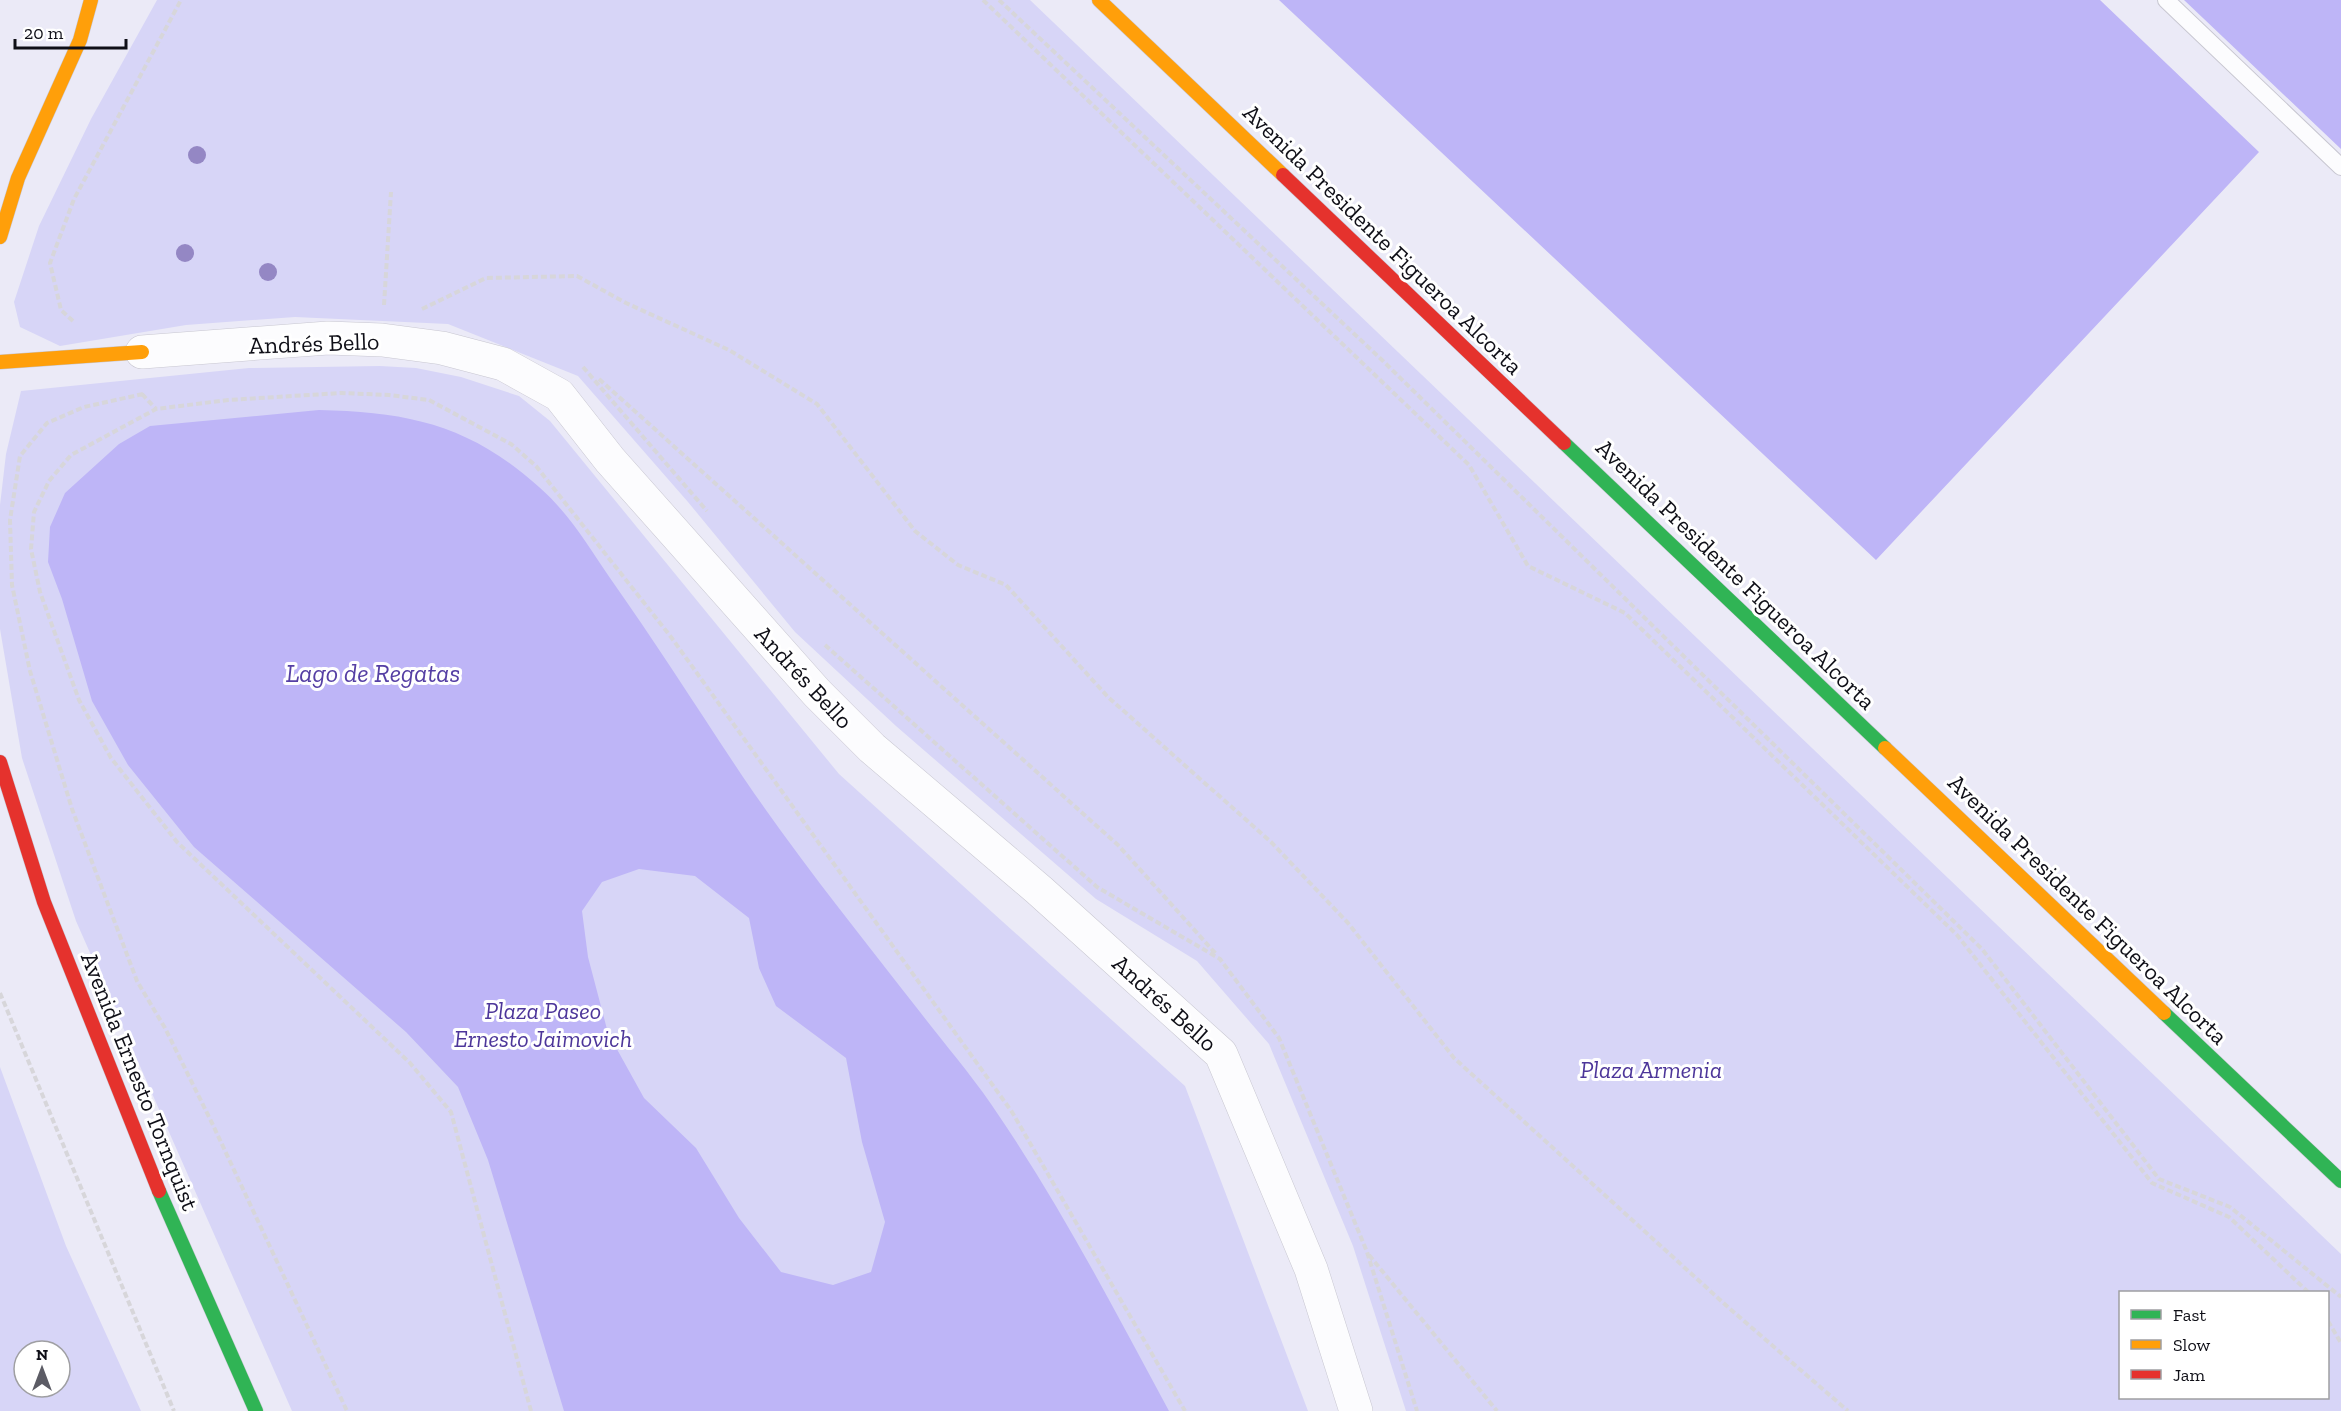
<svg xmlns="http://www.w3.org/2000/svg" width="2341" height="1411" font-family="'Zilla Slab',serif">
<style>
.green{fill:#d7d5f7;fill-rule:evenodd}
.water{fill:#beb5f7;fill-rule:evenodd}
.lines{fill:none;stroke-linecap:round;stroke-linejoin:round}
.lane-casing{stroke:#c8c7d1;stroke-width:18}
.street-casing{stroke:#c8c7d1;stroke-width:34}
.fast-casing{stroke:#c8c7d1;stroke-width:15}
.slow-casing{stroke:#c8c7d1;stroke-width:15}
.jam-casing{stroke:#c8c7d1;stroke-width:15}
.path{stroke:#d7d6da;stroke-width:4;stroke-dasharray:6 3;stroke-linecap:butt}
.lane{stroke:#fcfcfe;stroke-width:16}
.street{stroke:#fcfcfe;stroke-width:33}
.fast{stroke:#30b455;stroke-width:14}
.slow{stroke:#ff9f0a;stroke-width:14}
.jam{stroke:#e5322d;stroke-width:14}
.tree{fill:#9487c4}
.labels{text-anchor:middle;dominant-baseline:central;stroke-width:6;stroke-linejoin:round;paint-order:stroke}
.street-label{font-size:24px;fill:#0f0f17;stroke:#fff}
.park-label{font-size:24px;font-style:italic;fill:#4d369a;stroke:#fff}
.water-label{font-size:26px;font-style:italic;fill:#553fa4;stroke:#fff}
</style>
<rect width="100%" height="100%" fill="#ebeaf7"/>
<path class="green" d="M157,0H1030L2341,1254V1411H1406L1353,1246L1269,1044L1197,961L1096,899L896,726L795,632L688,502L578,376L448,324L295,317L186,325L60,346L20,327L14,302L39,226L91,119ZM2120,1292H2328V1398H2120Z
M380,366L416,368L461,377L519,396L550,421L839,774L1185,1086L1308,1411H292L76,921L22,758L0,629V505L6,454L21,391L249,368Z
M0,1067L66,1246L141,1411H0ZM24,1351H60V1387H24Z"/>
<path class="water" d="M1279,0H2100L2259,152L1876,560Z
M2184,0H2341V149Z
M319,410C409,412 470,425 539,487C568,512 589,547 610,578C656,643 699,711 743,777C798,858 860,935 920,1012C943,1042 969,1072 991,1104C1058,1201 1113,1307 1169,1411H564L488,1160L458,1087L406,1032L194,847L128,765L92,701L62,599L48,562L50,527L65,493L119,444L150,426ZM639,869L695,876L749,918L759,968L776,1006L846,1058L862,1142L885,1222L871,1272L833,1285L781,1272L739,1218L696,1148L644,1098L608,1033L588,957L582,911L602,882Z"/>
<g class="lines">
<g class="lane-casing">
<path id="lane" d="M2166,0L2341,167"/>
</g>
<g class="street-casing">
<path id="street" d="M142,352L328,338L382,340L442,348L503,364L559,395L610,460L817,693L872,748L1039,890L1221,1054L1311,1269L1356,1411"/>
</g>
<g class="fast-casing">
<path id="fast" d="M1564,443L1885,748
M2164,1013L2341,1181
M159,1191L256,1411"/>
</g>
<g class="slow-casing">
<path id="slow" d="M1099,0L1283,175
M0,237L18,178L80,40L91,0
M0,362L142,352
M1885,748L2164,1013"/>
</g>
<g class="jam-casing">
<path id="jam" d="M1283,175L1564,443
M0,762L44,902L159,1191"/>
</g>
<path class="path" d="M983,0L1469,465L1528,566L1625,613L1957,935L2152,1183L2229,1217L2308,1292
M999,0L1382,360L1982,949L2159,1179L2230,1207L2341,1297
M384,305L391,192
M422,309L486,278L577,276L626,303L729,350L817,404L915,531L958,565L1006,585L1108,697L1271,842L1348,923L1454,1058L1729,1308L1848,1411
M73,321L61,310L50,263L74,199L181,0
M583,367L707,511
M599,379L1118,845L1216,954
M142,394L156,409
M143,394L84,407L47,423L20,456L10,520L12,585L30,671L72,809L137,981L165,1028L212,1123L347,1411
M825,645L1097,887L1220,959L1279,1038L1367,1252L1417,1411
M0,993L174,1411
M1369,1255L1497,1411
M2328,1321L2341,1343
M531,1411L451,1112L410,1063L177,842L111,758L79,700L40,592L31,549L34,512L49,481L71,455L156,409L228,400L341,393L389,395L429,400L511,444L536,466L671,637L1012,1112L1185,1411"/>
<use href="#lane" class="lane"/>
<use href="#street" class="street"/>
<use href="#fast" class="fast"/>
<use href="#slow" class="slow"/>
<use href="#jam" class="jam"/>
</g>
<g class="tree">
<circle cx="197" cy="155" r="9"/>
<circle cx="185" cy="253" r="9"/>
<circle cx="268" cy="272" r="9"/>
</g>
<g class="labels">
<g class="street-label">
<text transform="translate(1383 239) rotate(44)">Avenida Presidente Figueroa Alcorta</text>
<text transform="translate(314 343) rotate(-2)">Andrés Bello</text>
<text transform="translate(1736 574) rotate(44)">Avenida Presidente Figueroa Alcorta</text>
<text transform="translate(804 677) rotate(47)">Andrés Bello</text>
<text transform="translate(2088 909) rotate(44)">Avenida Presidente Figueroa Alcorta</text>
<text transform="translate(1165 1003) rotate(42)">Andrés Bello</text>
<text transform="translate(140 1081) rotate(68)">Avenida Ernesto Tornquist</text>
</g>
<g class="park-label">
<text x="543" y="1010">Plaza Paseo<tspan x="543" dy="28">Ernesto Jaimovich</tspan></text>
<text x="1651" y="1069">Plaza Armenia</text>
</g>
<g class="water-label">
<text x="373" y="673">Lago de Regatas</text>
</g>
</g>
<rect x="2119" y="1291" width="210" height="108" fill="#ffffff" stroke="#9f9fa2" stroke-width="1.5"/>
<rect x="2131" y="1310" width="30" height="9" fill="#30b455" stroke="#9f9fa2" stroke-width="1.5"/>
<text x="2173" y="1321" font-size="18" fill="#0f0f17">Fast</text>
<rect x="2131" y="1340" width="30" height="9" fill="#ff9f0a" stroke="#9f9fa2" stroke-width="1.5"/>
<text x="2173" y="1351" font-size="18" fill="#0f0f17">Slow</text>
<rect x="2131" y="1370" width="30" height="9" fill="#e5322d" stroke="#9f9fa2" stroke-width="1.5"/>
<text x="2173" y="1381" font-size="18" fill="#0f0f17">Jam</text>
<g transform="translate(42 1369)"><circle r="28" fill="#ffffff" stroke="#9f9fa2" stroke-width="1.5"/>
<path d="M0-4.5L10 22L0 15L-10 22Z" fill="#5c5c65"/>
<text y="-9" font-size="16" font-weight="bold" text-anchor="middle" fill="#0f0f17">N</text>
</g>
<path d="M15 39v9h111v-9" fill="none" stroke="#0f0f17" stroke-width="3"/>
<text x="24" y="39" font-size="18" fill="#0f0f17" stroke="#ffffff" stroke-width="4.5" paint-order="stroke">20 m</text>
</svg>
